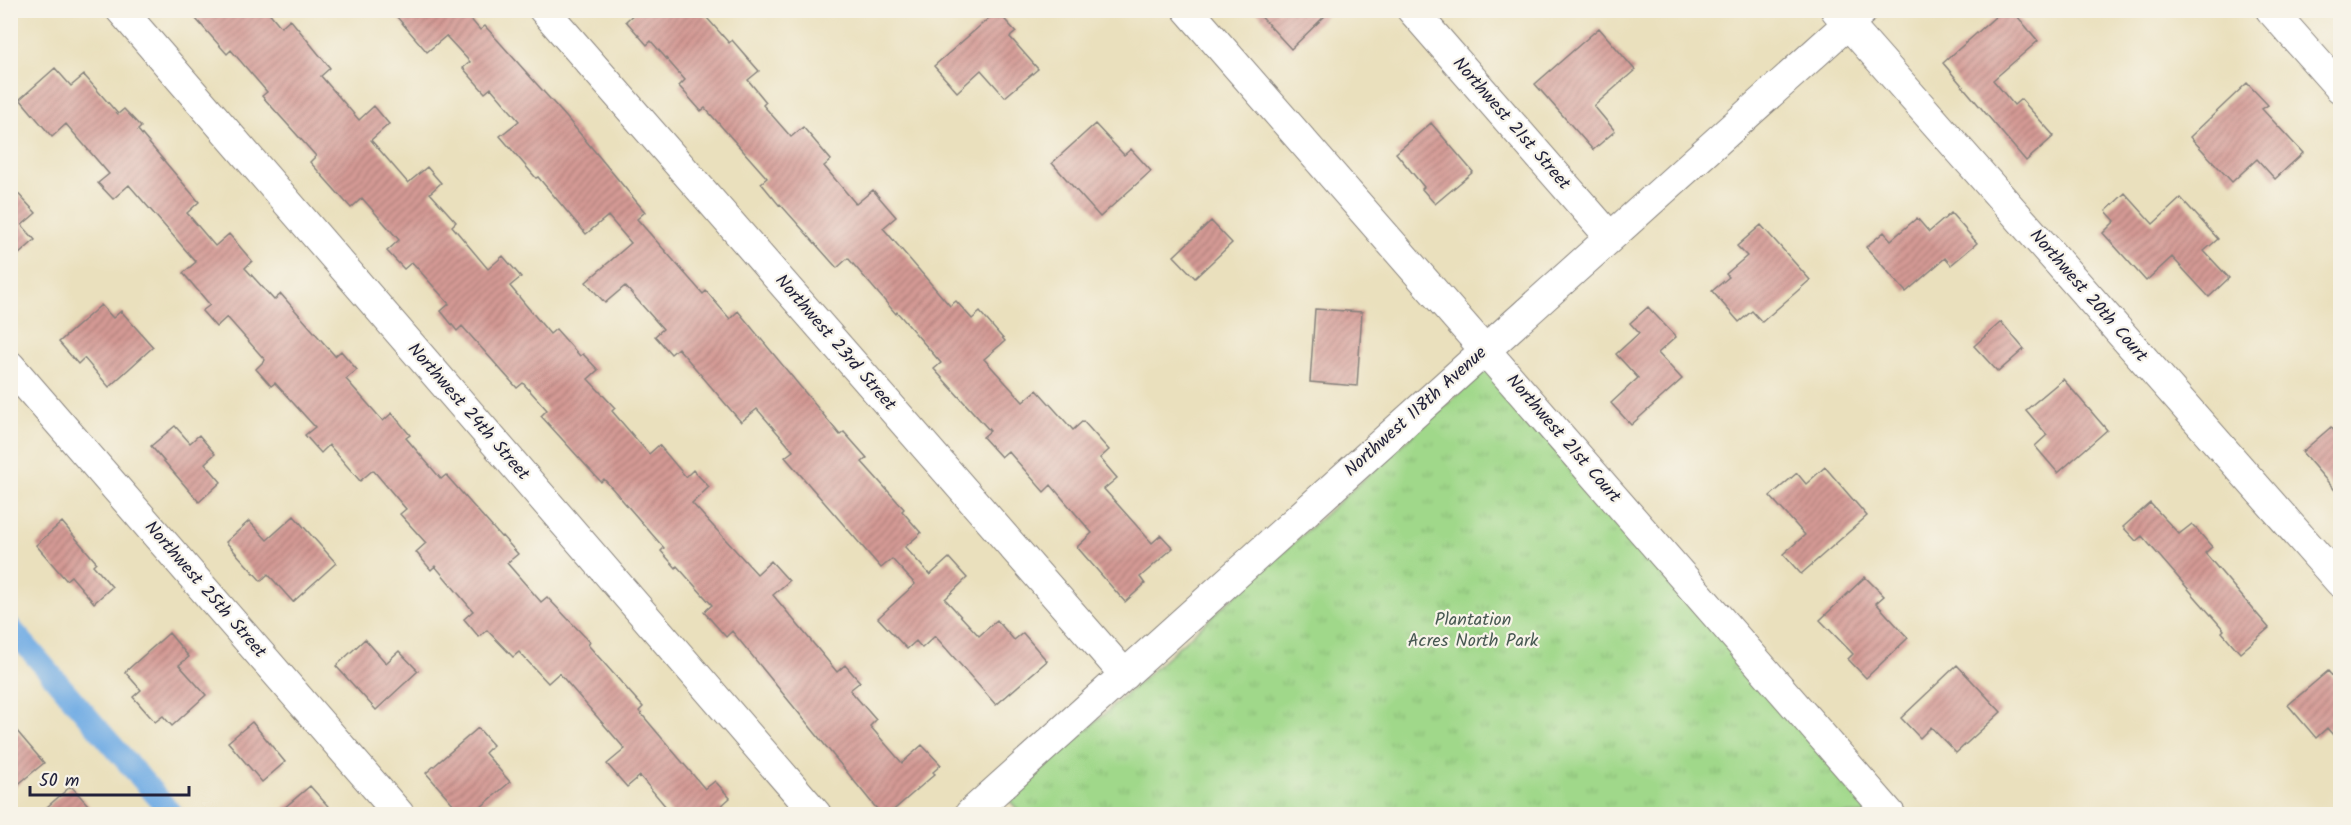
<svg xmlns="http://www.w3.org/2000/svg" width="2351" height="825" font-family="Kalam,sans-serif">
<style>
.park{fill:url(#park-tufts);stroke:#617d62;stroke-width:1.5}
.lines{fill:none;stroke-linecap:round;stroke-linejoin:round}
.canal{stroke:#73ade4;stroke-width:22}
.building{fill:url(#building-hatch)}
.minor-casing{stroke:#86817c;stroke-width:32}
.minor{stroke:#fff;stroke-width:30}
.labels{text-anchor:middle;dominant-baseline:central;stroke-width:4.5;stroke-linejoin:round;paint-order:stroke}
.street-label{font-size:18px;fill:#22223b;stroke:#f7f3e8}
.park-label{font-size:18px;fill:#485953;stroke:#f7f3e8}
</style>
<defs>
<pattern id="park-tufts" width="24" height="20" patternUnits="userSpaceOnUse" patternTransform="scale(1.5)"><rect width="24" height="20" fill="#a0d88a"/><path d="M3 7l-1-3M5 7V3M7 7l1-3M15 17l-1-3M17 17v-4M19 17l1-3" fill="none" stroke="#8ab978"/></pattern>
<pattern id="building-hatch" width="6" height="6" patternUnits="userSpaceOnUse" patternTransform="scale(1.5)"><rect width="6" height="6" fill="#d49a94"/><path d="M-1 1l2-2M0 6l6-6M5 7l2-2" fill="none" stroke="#ac7d7a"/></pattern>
</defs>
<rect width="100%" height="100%" fill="#f7f3e8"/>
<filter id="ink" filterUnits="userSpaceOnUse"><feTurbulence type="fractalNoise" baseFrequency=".0167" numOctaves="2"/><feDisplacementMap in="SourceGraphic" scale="12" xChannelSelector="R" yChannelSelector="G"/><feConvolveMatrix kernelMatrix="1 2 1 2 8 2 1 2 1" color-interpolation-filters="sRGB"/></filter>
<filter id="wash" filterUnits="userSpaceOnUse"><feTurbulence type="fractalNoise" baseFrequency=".008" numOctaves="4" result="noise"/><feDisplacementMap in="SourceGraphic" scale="24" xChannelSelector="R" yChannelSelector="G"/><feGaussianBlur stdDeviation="1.35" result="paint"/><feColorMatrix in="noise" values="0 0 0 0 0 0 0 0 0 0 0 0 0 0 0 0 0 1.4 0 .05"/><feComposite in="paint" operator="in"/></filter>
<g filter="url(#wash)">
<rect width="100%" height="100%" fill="#eae0bd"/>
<path class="park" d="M1487,368L1878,814H1022L1009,800Z"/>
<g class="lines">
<path class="canal" d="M10,627L172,814"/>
</g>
<g id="blocks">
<path class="building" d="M188,10H267L281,27L290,19L330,68L321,76L359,120L374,106L389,124L371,140L408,183L427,167L441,183L430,193L456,222L452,226L488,269L503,256L521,277L510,286L550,334L556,329L580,356L583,354L598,370L588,379L615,408L612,411L649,454L659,445L686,477L693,470L709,487L692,503L757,574L771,561L789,581L773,595L837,672L845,665L860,682L850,690L876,720L870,726L902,763L922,745L941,765L933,772L935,774L889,814H881L732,631L726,637L704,612L712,605L677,566L676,568L661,551L664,548L604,479L601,482L541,416L547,410L523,383L517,388L462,326L457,331L441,311L449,304L412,262L404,269L387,251L399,240L362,198L351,208L310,162L316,156L262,96L267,92L231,50L227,54Z
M391,10H463L480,30L485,26L567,118L645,212L637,219L703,294L706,291L730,319L738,311L840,435L844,432L867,458L862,462L904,509L902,511L921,533L905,547L930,575L949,558L967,578L945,599L979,636L997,620L1014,640L1023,633L1047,661L996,705L935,636L922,648L916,641L907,649L878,618L915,584L892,559L881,568L785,457L793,451L757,409L741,422L678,348L671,354L655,336L663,329L625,286L605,303L586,282L631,243L608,216L586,234L538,177L536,178L500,136L519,121L491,88L485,93L463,68L470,62L446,36L427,52Z
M638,10H700L729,43L732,40L759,71L748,80L766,102L763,105L791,137L803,127L831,160L824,166L856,204L873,190L896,217L883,228L950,306L956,301L972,319L980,312L1005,341L984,359L1023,402L1037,390L1073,430L1083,421L1109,450L1100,458L1117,478L1104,489L1152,543L1161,535L1173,548L1140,577L1145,584L1125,602L1077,547L1092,533L1051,485L1044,492L1008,451L1001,457L983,437L990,431L934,369L941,363L897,312L896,314L848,258L837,268L780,204L779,205L761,183L767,178L705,108L701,111L679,86L685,80L651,41L647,45L626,21Z
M1255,10H1331L1291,49Z
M2003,10H2012L2038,41L1993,80L2014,105L2021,99L2054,136L2026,161L1943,63Z
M997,11L1016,32L1010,37L1038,69L1005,97L981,70L957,92L934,66Z
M1599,28L1635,70L1594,106L1615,131L1593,150L1535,84Z
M55,68L71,86L84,75L118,114L124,109L141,127L138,130L199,202L187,213L215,246L229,234L252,261L245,268L274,300L281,294L335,356L341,351L357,370L346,379L383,421L392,413L410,435L406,438L441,479L446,475L501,537L502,536L518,554L507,563L541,602L547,597L590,642L588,645L643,707L639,711L705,789L715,781L730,798L720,807L727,814H672L640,776L627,787L607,764L625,749L559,673L548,683L519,652L513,657L487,630L479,637L464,619L473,611L435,566L431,570L416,552L426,543L400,514L406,509L373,470L360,481L329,445L321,453L305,435L315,427L275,383L271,386L256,369L265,360L227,317L216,327L202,311L210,305L183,273L196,262L129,185L113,199L98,183L109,174L66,124L52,137L20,99Z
M2247,83L2268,105L2262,109L2303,153L2275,179L2257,159L2232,182L2190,137Z
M1431,123L1473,172L1435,204L1422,189L1424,187L1396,153Z
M1095,124L1124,155L1131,149L1151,171L1100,217L1052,163Z
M10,185L36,213L22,225L35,240L10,262Z
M2125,193L2153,224L2181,198L2218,239L2204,251L2229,278L2209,297L2172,257L2146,281L2103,233L2115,221L2106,211Z
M1951,213L1977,243L1951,265L1945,258L1906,292L1866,247L1884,232L1891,240L1917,218L1929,232Z
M1211,221L1232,243L1195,278L1174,256Z
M1761,225L1810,280L1762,322L1752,311L1739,322L1712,291L1729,277L1726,274L1747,256L1737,246Z
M101,305L113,318L121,311L153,347L109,387L84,358L78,364L59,342Z
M1648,307L1676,337L1658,353L1682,379L1631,425L1611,403L1638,378L1616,354L1639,333L1630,323Z
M1315,309L1362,312L1357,386L1310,382Z
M2001,322L2024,349L1998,372L1974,346Z
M2063,379L2107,430L2058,473L2035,446L2047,435L2026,410Z
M175,426L190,443L199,435L215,454L205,463L221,482L199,502L151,446Z
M2331,427L2340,438V496L2302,452Z
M1825,467L1867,516L1801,574L1783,554L1805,535L1770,496L1797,473L1806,484Z
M2150,503L2179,534L2192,524L2212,547L2205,553L2269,628L2240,653L2222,632L2224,630L2142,536L2136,541L2123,527Z
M294,516L336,563L293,602L268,574L261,581L226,542L249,521L267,540Z
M62,522L96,562L93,565L112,587L94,603L71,576L66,580L36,545Z
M1865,577L1884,596L1876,603L1908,638L1866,678L1848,659L1853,654L1820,620Z
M169,633L189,657L179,665L206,695L172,726L163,716L155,722L133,697L141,690L125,672Z
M365,639L386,663L399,651L418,671L376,710L336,666Z
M1957,665L2001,712L1956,753L1931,727L1920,738L1901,718Z
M2328,671L2340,685V743L2327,728L2316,738L2288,705Z
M252,722L285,762L262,782L228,742Z
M10,723L44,763L10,791Z
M478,728L493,745L485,753L510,782L473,814H462L426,773Z
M71,786L96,814H39Z
M310,786L335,814H277Z"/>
</g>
</g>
<g filter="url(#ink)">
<use href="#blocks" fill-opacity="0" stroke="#86817c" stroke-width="1.5"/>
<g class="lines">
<g class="minor-casing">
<path id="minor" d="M121,10L816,814
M544,10L1125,675
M1188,10L1890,814
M1412,10L1610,237
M1836,10L2340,582
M2271,10L2340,88
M10,366L399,814
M970,814L1863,10"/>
</g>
<use href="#minor" class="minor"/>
</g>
</g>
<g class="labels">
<g class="street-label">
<text transform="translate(1511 124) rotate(49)">Northwest 21st Street</text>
<text transform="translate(2088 296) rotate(49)">Northwest 20th Court</text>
<text transform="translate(835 343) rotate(49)">Northwest 23rd Street</text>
<text transform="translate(468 412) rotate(49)">Northwest 24th Street</text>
<text transform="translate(1416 412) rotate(-42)">Northwest 118th Avenue</text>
<text transform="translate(1563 439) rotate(49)">Northwest 21st Court</text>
<text transform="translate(205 590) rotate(49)">Northwest 25th Street</text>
</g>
<g class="park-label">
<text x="1473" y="620">Plantation<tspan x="1473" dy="21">Acres North Park</tspan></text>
</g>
</g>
<rect width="2351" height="825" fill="none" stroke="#f7f3e8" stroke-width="36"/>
<path d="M30 786v9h159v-9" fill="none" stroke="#22223b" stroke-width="3"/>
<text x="39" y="786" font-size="18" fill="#22223b" stroke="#f7f3e8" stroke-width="4.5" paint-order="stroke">50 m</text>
</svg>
